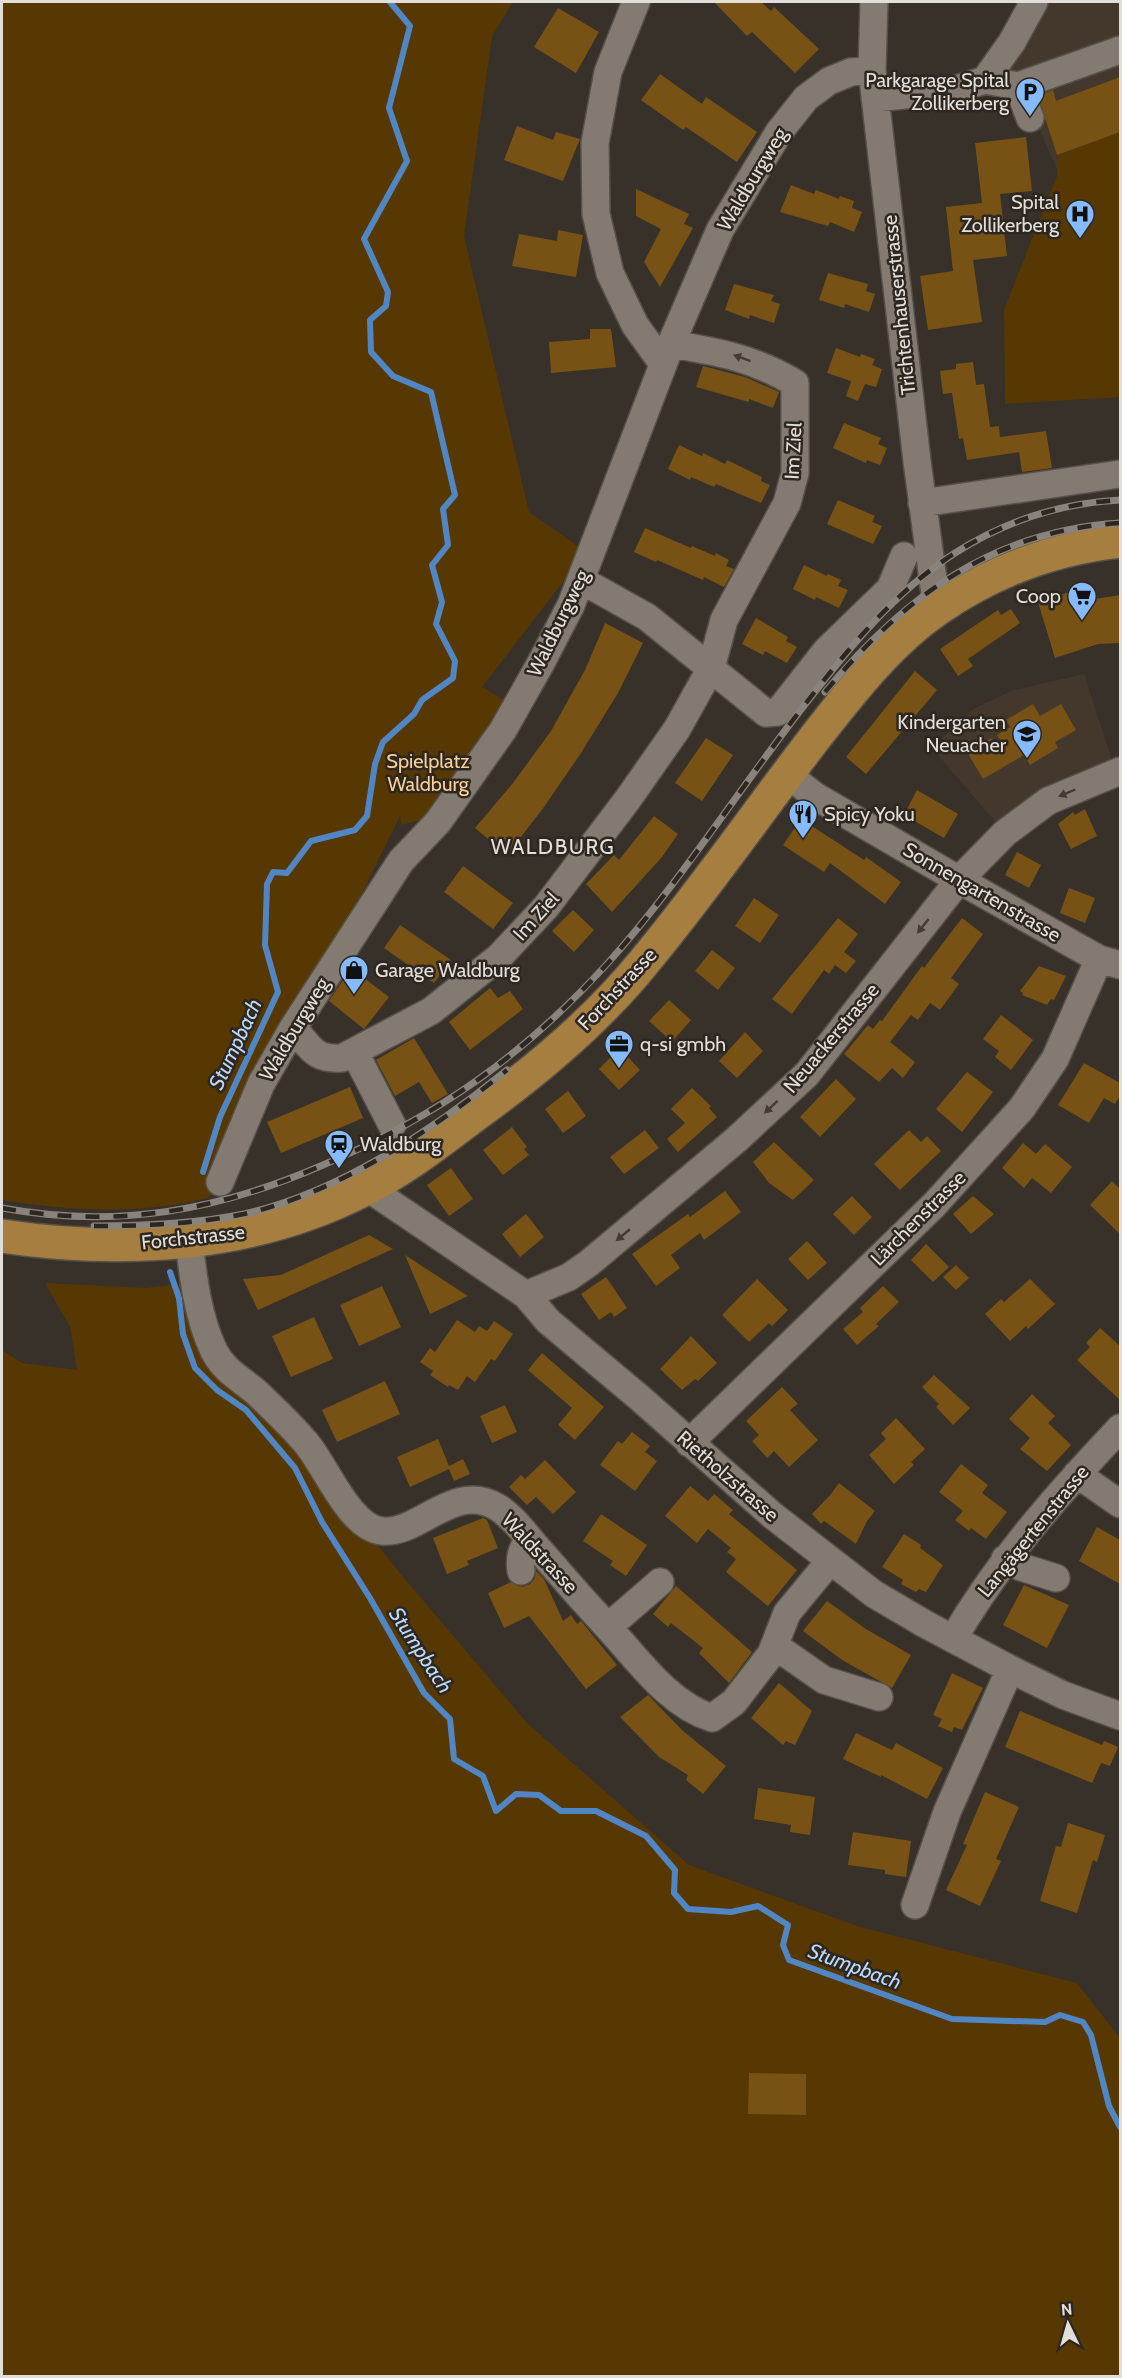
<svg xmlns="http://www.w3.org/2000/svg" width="1122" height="2378" font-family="Cabin,sans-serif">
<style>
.built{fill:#43382b}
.green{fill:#573802}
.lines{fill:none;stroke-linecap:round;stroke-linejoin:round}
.stream{stroke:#5186c5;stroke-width:6}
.building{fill:#785215}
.minor-casing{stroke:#555049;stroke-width:30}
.major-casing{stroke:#555049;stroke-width:36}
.minor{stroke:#837b72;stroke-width:27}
.major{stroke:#a57e40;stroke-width:33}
.rail-casing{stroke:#88837c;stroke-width:7}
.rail{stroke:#2d271f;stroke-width:4.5;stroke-dasharray:14;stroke-linecap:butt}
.oneway{fill:#423c34}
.labels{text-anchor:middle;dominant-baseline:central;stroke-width:5;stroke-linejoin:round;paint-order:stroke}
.poi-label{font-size:20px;fill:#e2ded9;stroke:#2d271f;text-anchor:end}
.street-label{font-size:20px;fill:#e2ded9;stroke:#2d271f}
.park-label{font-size:20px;fill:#f9cf98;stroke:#2d271f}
.neighbourhood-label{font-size:21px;letter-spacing:1.5px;fill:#e2ded9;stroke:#2d271f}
.water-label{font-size:21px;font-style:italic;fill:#bbd7fa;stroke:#2d271f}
</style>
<rect width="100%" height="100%" fill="#373129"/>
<path class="built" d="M1043,2H1120V397L1063,184L1017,76L998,75Z
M1084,674L1116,772L1005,833L932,748L973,709L1011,691Z"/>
<path class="green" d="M2,2H513L492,36L464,236L529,512L586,552L482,687L509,703L432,817L401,825L400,816L220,1182L208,1198C138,1215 72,1211 2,1200Z
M1120,132V397L1005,404L1004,310L1057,176V155Z
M195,1282L207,1335L404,1578L528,1724L689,1865L857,1926L1077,1983L1120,2038V2376H2V1350L22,1363L77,1370L70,1327L45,1283L146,1288Z"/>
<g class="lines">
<path class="stream" d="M203,1172L220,1117L278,992L265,945L267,884L273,872L287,873L311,841L355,830L367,816L375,764L383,742L414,714L422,700L453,678L455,661L436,624L442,602L432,565L448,545L443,509L455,495L431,392L393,376L371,352L370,320L386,306L388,292L364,239L407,161L389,108L410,26L390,2
M170,1272L179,1298L183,1334L195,1368L217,1390L246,1410L295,1468L322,1522L370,1598L424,1693L450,1719L454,1759L483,1776L496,1811L516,1794L539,1795L561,1811H596L646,1836L675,1870L674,1893L688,1909L731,1912L758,1906L788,1925L783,1945L789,1960L952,2019L1045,2022L1060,2015L1083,2022L1091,2035L1109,2106L1120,2127"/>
</g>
<path class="building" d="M714,2H761L771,11L774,7L819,49L795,73L752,32L747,36Z
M558,8L599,32L576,73L534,47Z
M660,74L702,104L706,97L757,132L737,162L686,127L683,130L641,100Z
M1120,77V132L1057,155L1038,96L1053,90L1056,101Z
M517,126L553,140L556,132L580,139L563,181L504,160Z
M1026,137L1032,191L1000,194L1007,256L973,260L982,322L928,330L920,276L953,271L946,207L982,203L975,143Z
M791,185L814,194L816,190L839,199L840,196L854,201L852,208L862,212L854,232L830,222L828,226L780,212Z
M636,189L689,214L684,224L693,228L660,287L644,262L661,229L636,216Z
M558,230L583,235L576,277L512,266L519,234L557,241Z
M828,273L868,284L866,291L875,294L869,312L845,304L844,308L819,300Z
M734,284L774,295L771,301L780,304L774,323L750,315L749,319L725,310Z
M590,329H611L616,367L551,373L549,342L590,339Z
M836,348L860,357L861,354L875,359L872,365L882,369L876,387L865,384L858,401L846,396L852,379L851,381L827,373Z
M973,362L976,385L984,384L990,427L999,426L1000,437L1046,431L1052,468L1022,472L1019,452L967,460L963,438L959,439L952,393L943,394L940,371L956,369V364Z
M703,366L745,377L779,392L773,408L749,399V402L696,387Z
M844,423L881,438L878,444L887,448L880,465L867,460L866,463L833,448Z
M679,445L702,456L703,453L725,464L727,460L762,477L761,481L770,485L761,503L716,484L714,487L691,477L690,480L668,469Z
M838,500L875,516L872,522L882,526L873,544L827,524Z
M645,528L691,548L692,546L715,556L716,553L729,560L726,566L734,569L724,587L704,577L703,580L657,560L656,562L634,552Z
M804,565L827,576L828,574L841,580L838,586L848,590L839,608L816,597L815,600L793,589Z
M1073,591L1076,602L1120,595V643L1098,644L1055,658L1038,602Z
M1011,609L1020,623L968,659L973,666L958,676L940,649L998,610L1001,615Z
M756,618L788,637L786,641L797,647L787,663L765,651L763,655L742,644Z
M605,623L643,643L618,693L581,753L544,807L507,855L475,828L513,783L551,731L585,670Z
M915,671L937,690L866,774L846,757Z
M1033,704L1040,716L1061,704L1076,730L1055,742L1058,748L1030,765L1024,755L983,779L967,752L991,738L1003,749L1005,747L997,735L1010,727L1006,720Z
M706,738L733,755L702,801L675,783Z
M917,790L958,814L944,838L904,815Z
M1085,809L1097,836L1071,849L1058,824L1073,812L1075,815Z
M654,816L678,834L662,857L612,912L586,884L614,855L619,860Z
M801,819L864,860L866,857L901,882L885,904L830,863L824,872L783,845Z
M1017,852L1041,865L1029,888L1005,875Z
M463,866L513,903L493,929L444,892Z
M1069,888L1095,898L1085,923L1060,913Z
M754,898L779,915L760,943L735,926Z
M573,910L594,930L574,952L552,931Z
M838,918L858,934L844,952L856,961L846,973L835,965L829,974L824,970L792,1014L772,999Z
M962,918L983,934L951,978L959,984L940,1010L930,1003L918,1020L911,1015L890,1042L915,1062L903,1078L892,1068L879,1082L844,1054L868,1025L873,1029L880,1020L882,1021L922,966L924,968Z
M400,925L451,960L434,983L384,948Z
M712,950L735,968L718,990L695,971Z
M1039,966L1066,976L1054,1000L1051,999L1047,1005L1022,995L1023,993L1020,991Z
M351,968L389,997L364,1029L329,1001Z
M490,988L498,998L510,991L523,1009L470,1050L449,1022Z
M669,1000L691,1020L672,1042L649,1021Z
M1001,1015L1033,1040L1011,1070L995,1057L999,1051L983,1039Z
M745,1032L763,1051L737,1078L719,1061Z
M414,1038L448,1094L432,1103L419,1082L395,1096L376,1060Z
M620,1048L640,1070L619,1090L599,1069Z
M1084,1063L1120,1083V1096L1115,1104L1104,1098L1089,1123L1058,1105Z
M967,1072L993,1092L962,1132L936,1109Z
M836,1079L856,1099L820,1137L800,1117Z
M350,1087L363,1118L281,1153L267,1122Z
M692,1088L711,1106L709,1108L717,1117L678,1152L667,1139L685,1123L671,1109Z
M568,1091L586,1116L563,1133L545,1109Z
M512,1127L527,1147L524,1149L529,1155L503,1175L483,1150Z
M645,1130L659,1148L624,1174L610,1157Z
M909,1130L921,1142L927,1136L941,1151L900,1190L874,1164Z
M774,1142L814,1180L793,1200L769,1183L753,1162Z
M1023,1143L1036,1154L1045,1144L1072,1167L1051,1193L1032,1178L1024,1188L1002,1168Z
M451,1168L473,1199L449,1216L427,1185Z
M1112,1181L1120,1189V1234L1090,1205Z
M725,1191L741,1212L704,1240L700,1233L671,1255L680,1268L656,1286L632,1254L688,1214L690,1217Z
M852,1196L872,1217L854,1235L833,1214Z
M973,1196L994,1214L971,1234L953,1214Z
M526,1214L544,1237L520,1257L502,1234Z
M369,1235L393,1249L258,1310L243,1279L281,1275Z
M807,1241L827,1263L808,1280L788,1259Z
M926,1244L949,1267L933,1282L911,1260Z
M405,1255L468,1296L430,1314Z
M956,1265L969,1278L956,1290L943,1277Z
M606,1277L627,1308L614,1317L611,1312L599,1320L581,1294Z
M757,1279L788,1310L772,1326L769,1323L749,1342L722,1315Z
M1030,1279L1055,1304L1028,1329L1026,1326L1010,1341L985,1314L1001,1299L1004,1302Z
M382,1286L401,1327L359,1346L340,1305Z
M883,1286L899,1302L876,1324L879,1326L857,1345L843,1329L863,1312L860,1308Z
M314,1317L333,1359L291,1377L272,1336Z
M457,1320L475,1332L479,1326L487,1331L494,1321L513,1334L495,1361L491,1359L475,1382L467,1376L458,1390L449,1385L448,1387L430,1375L433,1371L420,1362L430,1348L435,1352Z
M1100,1328L1120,1346V1400L1077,1360L1090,1347L1086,1343Z
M691,1336L717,1363L698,1381L695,1379L682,1390L660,1369Z
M542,1353L604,1407L575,1440L558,1425L572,1408L528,1370Z
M934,1375L970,1408L953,1425L936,1407L939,1404L922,1387Z
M385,1381L400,1414L337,1442L322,1410Z
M782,1387L798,1404L790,1410L818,1440L789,1467L774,1451L767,1458L752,1441L759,1435L746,1421Z
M1032,1394L1055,1416L1048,1423L1071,1445L1047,1471L1020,1449L1030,1438L1009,1419Z
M505,1405L517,1432L492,1443L480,1416Z
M896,1418L925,1449L911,1462L914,1465L894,1484L869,1455L886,1439L881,1433Z
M632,1432L650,1446L645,1452L657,1461L635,1491L600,1465L618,1441L622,1444Z
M438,1439L449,1466L463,1459L470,1474L454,1481L449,1469L410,1487L397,1457Z
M545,1460L576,1492L553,1514L536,1497L527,1505L509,1487L521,1475L525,1479Z
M961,1464L988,1485L982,1493L1007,1512L986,1539L971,1528L969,1531L955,1520L963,1511L939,1492Z
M839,1483L875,1511L867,1521L856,1544L824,1521L821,1524L812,1514L831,1494Z
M690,1486L708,1501L714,1494L733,1510L729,1514L797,1570L768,1606L726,1572L736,1559L727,1552L731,1548L708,1529L697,1543L665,1516Z
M601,1514L647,1545L626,1576L610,1565L613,1561L583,1541Z
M483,1518L487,1520L498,1548L467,1561L469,1565L447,1574L433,1538Z
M1097,1527L1120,1540V1584L1079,1561Z
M904,1534L921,1545L920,1548L943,1565L926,1592L919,1589L916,1592L901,1584L903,1580L882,1567Z
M536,1571L544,1579L563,1621L571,1615L577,1624L581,1621L617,1665L586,1689L529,1616L504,1628L488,1593L511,1582L522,1587L530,1584L535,1578Z
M1024,1585L1069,1605L1047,1648L1003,1625Z
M676,1586L752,1652L729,1683L699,1653L703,1648L671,1623L668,1627L653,1614Z
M827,1601L866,1629L911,1655L892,1688L842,1660L803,1631Z
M952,1673L983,1688L962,1730L954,1727L952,1732L938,1726L942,1719L933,1715Z
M779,1683L812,1711L795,1745L786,1741L783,1745L751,1718Z
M648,1695L683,1731L726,1766L703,1794L686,1780L688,1775L659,1757L620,1717Z
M1020,1711L1102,1745L1104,1741L1118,1747L1110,1766L1101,1763L1092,1783L1005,1747Z
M856,1733L892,1750L896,1743L943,1768L927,1799L881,1775V1777L843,1759Z
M758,1788L815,1797L810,1835L790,1832L791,1825L754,1819Z
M985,1792L1019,1807L996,1859L1001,1861L980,1906L946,1890L967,1845L963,1844Z
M1068,1823L1105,1835L1097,1862L1093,1860L1077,1913L1040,1901L1056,1846L1061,1847Z
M853,1832L911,1841L906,1877L885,1874V1870L848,1865Z
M749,2073L806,2074V2115L748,2114Z"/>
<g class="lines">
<g class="minor-casing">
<path id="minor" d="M636,2L608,72L595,143L596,214L610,273L635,325L663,364
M874,2L872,70L917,461L934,587L940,607
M985,80L1018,86L1120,50
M1018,86L1030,118
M875,98L954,90L985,80L1012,42L1034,2
M922,503L1120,474
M581,580L647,617L766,713L778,712L826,651L890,589L904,556
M787,774L815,796L959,880L1099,959L1120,965
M293,1028C311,1047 313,1060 342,1058L431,1011L499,957L546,907L628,799L677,729L711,668L724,620L787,503L795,473V383C753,358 719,352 671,344
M355,1053L392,1125
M220,1182L261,1084L293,1028L401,861L438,822L503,730L542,661L571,605L671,344L720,230L779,132L806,98L829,81L851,72L872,70
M368,1188L526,1295L548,1321L641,1399L772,1515L874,1594L925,1624L1010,1669L1063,1695L1120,1716
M189,1241C193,1277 198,1318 214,1351C224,1371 241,1379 256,1392C273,1408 292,1426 307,1444C326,1467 350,1528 382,1531C419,1535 454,1481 497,1507C514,1517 528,1538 541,1552C565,1580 589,1607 614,1634C642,1665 671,1705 712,1718L734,1702L771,1654L787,1613L830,1561
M526,1295L569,1277L589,1263L736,1140L807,1074L959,880L1005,833L1048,801L1120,771
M689,1443L934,1205L1022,1108L1055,1059L1099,959
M1077,1474L1120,1504
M1005,1559L1021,1567L1056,1578
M521,1571C519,1558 521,1549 529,1540
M608,1627L660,1582
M953,1639C1000,1559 1057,1495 1120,1428
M774,1647L781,1650L824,1680L879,1697
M915,1905L947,1812L1010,1669"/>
</g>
<g class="major-casing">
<path id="major" d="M2,1236C123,1254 252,1247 363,1190C404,1170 443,1139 479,1112C540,1068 597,1020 644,962C704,890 757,813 814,739C849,694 890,641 939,608C993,571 1055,548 1120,541"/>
</g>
<use href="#minor" class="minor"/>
<use href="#major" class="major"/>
<g class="rail-casing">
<path id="rail" d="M825,692C904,597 992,531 1120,523
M2,1208C117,1229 217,1211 323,1165C438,1116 523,1056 607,964C679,884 737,792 803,707C847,650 894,592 955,553C1005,521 1062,503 1120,500
M94,1226C144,1226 195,1224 244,1214C336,1194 435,1129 507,1070"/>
</g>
<use href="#rail" class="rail"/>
</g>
<defs><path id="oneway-solid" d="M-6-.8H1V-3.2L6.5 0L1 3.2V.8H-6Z" transform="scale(1.5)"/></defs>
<g class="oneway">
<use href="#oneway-solid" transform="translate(742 358) rotate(-160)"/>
<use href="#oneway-solid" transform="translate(1067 793) rotate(157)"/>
<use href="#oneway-solid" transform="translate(923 926) rotate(128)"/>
<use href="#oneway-solid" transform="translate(771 1107) rotate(137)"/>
<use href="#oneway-solid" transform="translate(623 1235) rotate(140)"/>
</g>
<defs>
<g id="parking-pin" transform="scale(1.5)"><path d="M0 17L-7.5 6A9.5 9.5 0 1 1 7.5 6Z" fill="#86bbfb" stroke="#2d271f"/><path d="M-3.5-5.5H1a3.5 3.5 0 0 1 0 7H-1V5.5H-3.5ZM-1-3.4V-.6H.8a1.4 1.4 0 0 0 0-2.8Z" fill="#111"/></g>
<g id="hospital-pin" transform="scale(1.5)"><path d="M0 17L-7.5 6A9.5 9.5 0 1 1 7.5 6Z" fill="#86bbfb" stroke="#2d271f"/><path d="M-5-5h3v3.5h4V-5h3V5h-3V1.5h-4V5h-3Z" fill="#111"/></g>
<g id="supermarket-pin" transform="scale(1.5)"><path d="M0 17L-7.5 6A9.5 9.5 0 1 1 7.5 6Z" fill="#86bbfb" stroke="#2d271f"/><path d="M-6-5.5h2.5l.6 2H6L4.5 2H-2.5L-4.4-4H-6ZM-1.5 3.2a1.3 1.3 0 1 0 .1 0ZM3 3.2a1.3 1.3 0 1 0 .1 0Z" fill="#111"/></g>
<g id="school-pin" transform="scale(1.5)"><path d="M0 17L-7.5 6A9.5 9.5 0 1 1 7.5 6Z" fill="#86bbfb" stroke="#2d271f"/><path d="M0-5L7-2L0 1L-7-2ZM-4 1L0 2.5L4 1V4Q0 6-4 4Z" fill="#111"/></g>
<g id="restaurant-pin" transform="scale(1.5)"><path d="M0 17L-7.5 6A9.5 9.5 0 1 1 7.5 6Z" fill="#86bbfb" stroke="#2d271f"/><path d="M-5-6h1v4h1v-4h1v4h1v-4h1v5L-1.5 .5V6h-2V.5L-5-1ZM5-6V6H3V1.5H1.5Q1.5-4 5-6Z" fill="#111"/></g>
<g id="shop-pin" transform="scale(1.5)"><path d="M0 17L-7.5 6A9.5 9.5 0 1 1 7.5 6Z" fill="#86bbfb" stroke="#2d271f"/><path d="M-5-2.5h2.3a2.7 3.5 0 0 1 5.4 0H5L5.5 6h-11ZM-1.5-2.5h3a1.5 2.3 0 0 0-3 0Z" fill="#111"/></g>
<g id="office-pin" transform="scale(1.5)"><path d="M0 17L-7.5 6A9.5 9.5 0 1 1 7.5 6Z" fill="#86bbfb" stroke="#2d271f"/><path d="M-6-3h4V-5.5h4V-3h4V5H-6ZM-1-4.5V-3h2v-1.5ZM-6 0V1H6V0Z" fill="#111"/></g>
<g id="station-pin" transform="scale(1.5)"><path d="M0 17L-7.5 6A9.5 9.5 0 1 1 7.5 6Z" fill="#86bbfb" stroke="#2d271f"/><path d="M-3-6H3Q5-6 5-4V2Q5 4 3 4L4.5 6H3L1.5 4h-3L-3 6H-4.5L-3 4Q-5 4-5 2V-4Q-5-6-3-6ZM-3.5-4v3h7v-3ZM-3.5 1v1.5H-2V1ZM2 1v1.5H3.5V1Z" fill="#111"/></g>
</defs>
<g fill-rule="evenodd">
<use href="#parking-pin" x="1030" y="92"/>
<use href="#hospital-pin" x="1080" y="214"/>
<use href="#supermarket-pin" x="1082" y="596"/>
<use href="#school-pin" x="1027" y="734"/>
<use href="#restaurant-pin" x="803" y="814"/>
<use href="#shop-pin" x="354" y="970"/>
<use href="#office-pin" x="619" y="1044"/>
<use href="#station-pin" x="339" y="1144"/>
</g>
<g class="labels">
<g class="poi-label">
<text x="1009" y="80">Parkgarage Spital<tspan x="1009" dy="23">Zollikerberg</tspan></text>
<text x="1059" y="202">Spital<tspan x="1059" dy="23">Zollikerberg</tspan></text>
<text x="1061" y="596">Coop</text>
<text x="1006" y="722">Kindergarten<tspan x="1006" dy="23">Neuacher</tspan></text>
<text x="824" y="814" text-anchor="start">Spicy Yoku</text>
<text x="375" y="970" text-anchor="start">Garage Waldburg</text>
<text x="640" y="1044" text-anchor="start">q-si gmbh</text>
<text x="360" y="1144" text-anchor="start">Waldburg</text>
</g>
<g class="street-label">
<text transform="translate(752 179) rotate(-59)">Waldburgweg</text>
<text transform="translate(899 305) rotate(-96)">Trichtenhauserstrasse</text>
<text transform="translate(793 451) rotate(-87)">Im Ziel</text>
<text transform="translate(558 623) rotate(-64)">Waldburgweg</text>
<text transform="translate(982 892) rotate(30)">Sonnengartenstrasse</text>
<text transform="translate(536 916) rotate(-48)">Im Ziel</text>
<text transform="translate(617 989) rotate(-47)">Forchstrasse</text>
<text transform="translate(294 1029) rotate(-59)">Waldburgweg</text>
<text transform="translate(831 1038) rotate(-50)">Neuackerstrasse</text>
<text transform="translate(918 1218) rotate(-45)">Lärchenstrasse</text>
<text transform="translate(193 1237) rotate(-6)">Forchstrasse</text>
<text transform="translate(728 1476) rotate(41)">Rietholzstrasse</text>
<text transform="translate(1033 1531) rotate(-51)">Langägertenstrasse</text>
<text transform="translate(540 1553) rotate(47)">Waldstrasse</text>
</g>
<g class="park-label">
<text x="428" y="761">Spielplatz<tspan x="428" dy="23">Waldburg</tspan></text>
</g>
<g class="neighbourhood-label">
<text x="553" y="846">WALDBURG</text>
</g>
<g class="water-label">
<text transform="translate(235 1044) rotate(-65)">Stumpbach</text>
<text transform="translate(421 1650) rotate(57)">Stumpbach</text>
<text transform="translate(855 1966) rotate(20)">Stumpbach</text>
</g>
</g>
<rect width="1122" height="2378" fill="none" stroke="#e2ded9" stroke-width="6"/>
<g transform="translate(1068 2324) rotate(355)" stroke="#2d271f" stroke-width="4.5" paint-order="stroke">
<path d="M0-4.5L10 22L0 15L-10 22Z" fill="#e2ded9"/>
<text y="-9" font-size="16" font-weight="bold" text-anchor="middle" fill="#e2ded9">N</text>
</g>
</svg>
